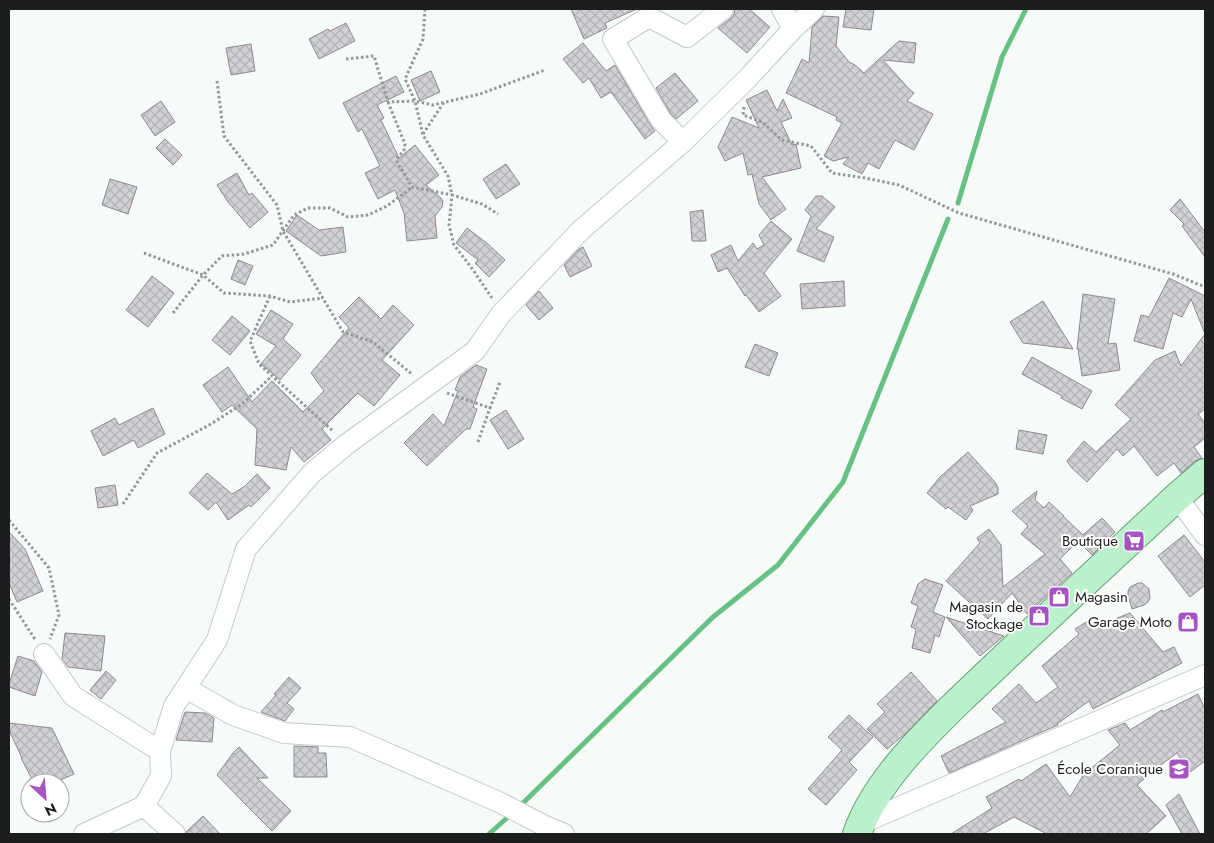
<svg xmlns="http://www.w3.org/2000/svg" width="1214" height="843" font-family="Jost,sans-serif">
<style>
.lines{fill:none;stroke-linecap:round;stroke-linejoin:round}
.stream{stroke:#67c185;stroke-width:5}
.building{fill:url(#building-cross-hatch);stroke:#8d8a8f}
.street-casing{stroke:#c5cac6;stroke-width:22}
.primary-casing{stroke:#65a178;stroke-width:30}
.path{stroke:#949896;stroke-width:3;stroke-dasharray:2.5 2.5;stroke-linecap:butt}
.street{stroke:#fff;stroke-width:20}
.primary{stroke:#baf1cb;stroke-width:28}
.labels{text-anchor:middle;dominant-baseline:central;stroke-width:4;stroke-linejoin:round;paint-order:stroke}
.poi-label{font-size:15px;fill:#1c1e1d;stroke:#fff;text-anchor:end}
</style>
<defs>
<pattern id="building-cross-hatch" width="8" height="8" patternUnits="userSpaceOnUse" patternTransform="scale(1.25)"><rect width="8" height="8" fill="#d3d0d5"/><path d="M0 0l8 8M0 8l8-8" fill="none" stroke="#b5b2b6"/></pattern>
</defs>
<rect width="100%" height="100%" fill="#f6fbf8"/>
<g class="lines">
<path class="stream" d="M958,203L1002,57L1026,9
M523,803L713,617L778,565L843,482L948,219
M489,834L508,817"/>
</g>
<path class="building" d="M571,9H637L605,23L607,28L584,39Z
M735,9H749L770,27L747,53L718,28L731,18L734,14Z
M846,9H874L871,30L843,27Z
M823,16L839,17L836,46L849,62L855,65L864,73L899,41L916,43L914,63L883,60L909,89L914,93L907,101L933,114L914,150L895,140L879,169L868,163L862,174L843,164L849,157L833,161L824,156L842,123L836,120L837,117L786,93L802,59L809,63L812,27Z
M346,23L355,41L319,59L309,39L328,29L330,31Z
M583,43L606,71L615,65L651,126L655,131L645,139L611,92L601,98L589,78L583,83L563,59Z
M251,44L255,71L231,75L226,48Z
M431,71L440,92L420,101L411,80Z
M675,73L698,101L676,119L670,113L656,88Z
M396,76L404,92L377,105L384,118L381,120L399,158L415,145L439,175L426,185L441,198L443,201L442,207L435,216L437,238L407,241L404,213L395,190L378,199L365,173L380,166L362,129L358,132L343,103Z
M767,90L777,111L783,99L792,118L781,122L792,145L796,144L801,168L762,177L786,209L771,220L759,204L752,174L748,175L743,153L725,161L718,147L732,117L759,128L746,100Z
M161,101L175,122L155,136L141,115Z
M165,139L182,155L173,165L156,148Z
M506,164L520,184L496,199L483,179Z
M237,173L249,195L252,193L268,212L250,228L228,202L217,185Z
M110,179L137,187L128,214L102,205Z
M816,196H822L835,207L816,229L834,237L824,262L797,251L811,216L805,210Z
M1180,199L1205,232V257L1182,226L1184,224L1170,210Z
M703,210L706,241H692L690,212Z
M297,215L319,230L343,227L346,252L321,256L286,231Z
M771,221L792,239L764,273L781,296L759,312L746,295L745,296L727,268L718,272L711,255L731,245L738,261L753,243L757,249L764,245L759,235Z
M467,228L488,244L505,260L489,277L475,263L478,260L456,243Z
M583,247L592,266L570,277L564,265L579,249Z
M238,260L253,266L245,285L231,279Z
M152,276L174,293L148,327L126,310Z
M1169,278L1205,296V409L1198,414L1205,423V438L1194,447L1202,458L1195,461L1181,473L1174,463L1157,476L1134,446L1123,456L1117,449L1087,482L1071,467L1067,461L1084,441L1096,452L1131,419L1115,405L1155,360L1175,351L1181,366L1205,334L1191,299L1182,317L1173,313L1163,349L1134,341L1141,315L1149,317Z
M844,281L845,306L802,309L800,284Z
M539,291L553,308L539,320L526,305Z
M1083,294L1115,299L1108,344L1116,343L1120,370L1082,376L1078,349H1077Z
M359,297L381,319L393,305L414,325L382,360L400,375L374,406L358,393L322,429L331,440L304,462L291,447L286,470L255,465L257,429L232,405L222,412L203,385L228,367L252,402L272,381L303,412L324,391L311,373L349,328L339,317Z
M1043,301L1073,349L1023,343L1010,322Z
M271,310L293,324L283,339L301,355L280,380L261,364L276,346L256,334Z
M232,316L250,331L230,355L212,340Z
M755,344L778,353L769,376L745,367Z
M1032,357L1092,391L1082,409L1061,398L1062,396L1022,374Z
M476,365L487,369L473,407L477,409L470,429H466L427,466L404,443L433,414L444,426L458,391L455,390L460,377Z
M153,408L165,434L138,448L134,440L103,456L91,431L115,418L119,425Z
M506,410L524,439L508,449L490,420Z
M1019,430L1047,435L1043,454L1016,449Z
M968,452L995,482L998,488V494L970,506L973,510L966,520L948,507L946,509L927,493L940,477Z
M207,473L232,494L245,486L257,474L270,488L251,507L249,505L228,520L216,502L208,510L189,493Z
M115,485L118,505L98,508L95,488Z
M1037,491L1035,500L1044,508L1049,502L1064,516H1063L1083,535L1102,518L1115,532L1092,555L1078,541L1060,559L1072,573L1027,614L1012,593L988,619L946,581L980,543L977,538L989,529L1001,545L1003,587L1045,554L1021,534L1028,526L1012,511Z
M9,532L25,549L43,591L17,602L9,583Z
M1184,535L1205,562V585L1190,597L1158,556Z
M925,579L943,585L933,612L945,617L939,637L935,635L930,653L912,648L916,629L911,627L918,606L911,603L918,584Z
M1138,583H1142L1149,589L1150,598L1148,602L1144,605L1132,609L1128,596V591L1130,587Z
M1130,613L1163,652L1174,647L1182,663L1093,709L1089,701L1057,724L1058,725L949,773L941,756L1006,722L992,709L1019,684L1036,703L1058,687L1042,666L1079,634L1075,629L1088,621L1092,628Z
M946,617L1004,636L980,656Z
M65,633L105,636L101,671L68,667L62,659Z
M18,656L34,661L42,672L35,696L9,687V684Z
M106,671L116,680L101,699L90,690Z
M911,672L937,701L905,734L887,749L867,729L885,712L877,704Z
M289,677L301,688L287,703L294,709L285,721L261,712L276,695L274,694Z
M1198,694L1205,709V761L1190,772L1177,753L1143,778L1144,779L1137,785L1166,816L1146,834H1047L1014,817L983,834H951L992,808L986,797L1019,779L1021,781L1046,764L1070,797L1084,774L1120,745L1108,730L1125,723L1130,730L1162,710L1163,712Z
M185,712L205,713L214,718L212,742L176,740Z
M849,715L873,737L849,762L857,770L826,805L808,789L842,750L828,737Z
M9,723L52,728L74,774L54,783H34L21,758H22L9,730Z
M294,746L318,747V753H326L327,777H294Z
M239,747L268,778H257L291,811L272,831L245,804L217,775L233,753Z
M1179,794L1200,834H1182L1166,805Z
M203,816L220,834H187L186,832Z"/>
<g class="lines">
<g class="street-casing">
<path id="street" d="M782,9L793,29
M683,142L661,120L613,39L649,17L687,37L723,9
M1177,497L1205,535
M44,654L73,696L160,751
M186,688L233,715L284,733L350,737L501,803L545,826L564,834
M144,806L175,834
M860,824L1205,675
M84,834L144,806L161,776L160,751L174,706L217,640L246,549L312,473L347,444L475,351L501,314L581,230L683,142L747,79L793,29L814,9"/>
</g>
<g class="primary-casing">
<path id="primary" d="M857,834C875,782 924,735 963,697C982,679 1002,660 1021,642C1073,594 1125,545 1177,497L1205,473"/>
</g>
<path class="path" d="M425,9L423,39L405,79L415,101L433,105L480,94L545,70
M346,59L374,56L388,102L415,101L423,135L448,176L452,195L482,204L498,214
M217,81L224,136L277,205L283,231L343,332L373,342L413,375
M388,102L405,144L404,150L396,160L412,187L452,195L449,225L454,245L471,267L492,298
M744,107L743,115L762,122L782,140L811,146L832,173L865,178L899,185L959,213L1173,274L1205,287
M423,134L444,102
M144,253L203,275L224,293L270,296L290,302L323,298
M270,296L250,341L259,364L334,432
M173,313L203,275L222,256L244,254L273,245L294,215L308,208H330L348,217L368,215L387,206L412,187
M447,393L490,408L500,382
M478,442L490,408
M123,504L157,453L211,424L242,404L272,376
M9,520L49,568L59,615L50,639
M9,599L36,641"/>
<use href="#street" class="street"/>
<use href="#primary" class="primary"/>
</g>
<defs>
<g id="supermarket-square" transform="scale(1.125)"><rect x="-9" y="-9" width="18" height="18" rx="4" fill="#a754c3" stroke="#fff"/><path d="M-6-5.5h2.5l.6 2H6L4.5 2H-2.5L-4.4-4H-6ZM-1.5 3.2a1.3 1.3 0 1 0 .1 0ZM3 3.2a1.3 1.3 0 1 0 .1 0Z" fill="#fff"/></g>
<g id="shop-square" transform="scale(1.125)"><rect x="-9" y="-9" width="18" height="18" rx="4" fill="#a754c3" stroke="#fff"/><path d="M-5-2.5h2.3a2.7 3.5 0 0 1 5.4 0H5L5.5 6h-11ZM-1.5-2.5h3a1.5 2.3 0 0 0-3 0Z" fill="#fff"/></g>
<g id="school-square" transform="scale(1.125)"><rect x="-9" y="-9" width="18" height="18" rx="4" fill="#a754c3" stroke="#fff"/><path d="M0-5L7-2L0 1L-7-2ZM-4 1L0 2.5L4 1V4Q0 6-4 4Z" fill="#fff"/></g>
</defs>
<g fill-rule="evenodd">
<use href="#supermarket-square" x="1134" y="541"/>
<use href="#shop-square" x="1059" y="597"/>
<use href="#shop-square" x="1039" y="616"/>
<use href="#shop-square" x="1188" y="622"/>
<use href="#school-square" x="1179" y="769"/>
</g>
<g class="labels">
<g class="poi-label">
<text x="1118" y="541">Boutique</text>
<text x="1075" y="597" text-anchor="start">Magasin</text>
<text x="1023" y="607">Magasin de<tspan x="1023" dy="17">Stockage</tspan></text>
<text x="1172" y="622">Garage Moto</text>
<text x="1163" y="769">École Coranique</text>
</g>
</g>
<rect width="1214" height="843" fill="none" stroke="#1c1e1d" stroke-width="20"/>
<g transform="translate(45 798) rotate(154)"><circle r="24" fill="#ffffff" stroke="#a4a5a5"/>
<path d="M0-4L9 19L0 12L-9 19Z" fill="#a754c3"/>
<text y="-8" font-size="14" font-weight="bold" text-anchor="middle" fill="#1c1e1d">N</text>
</g>
</svg>
